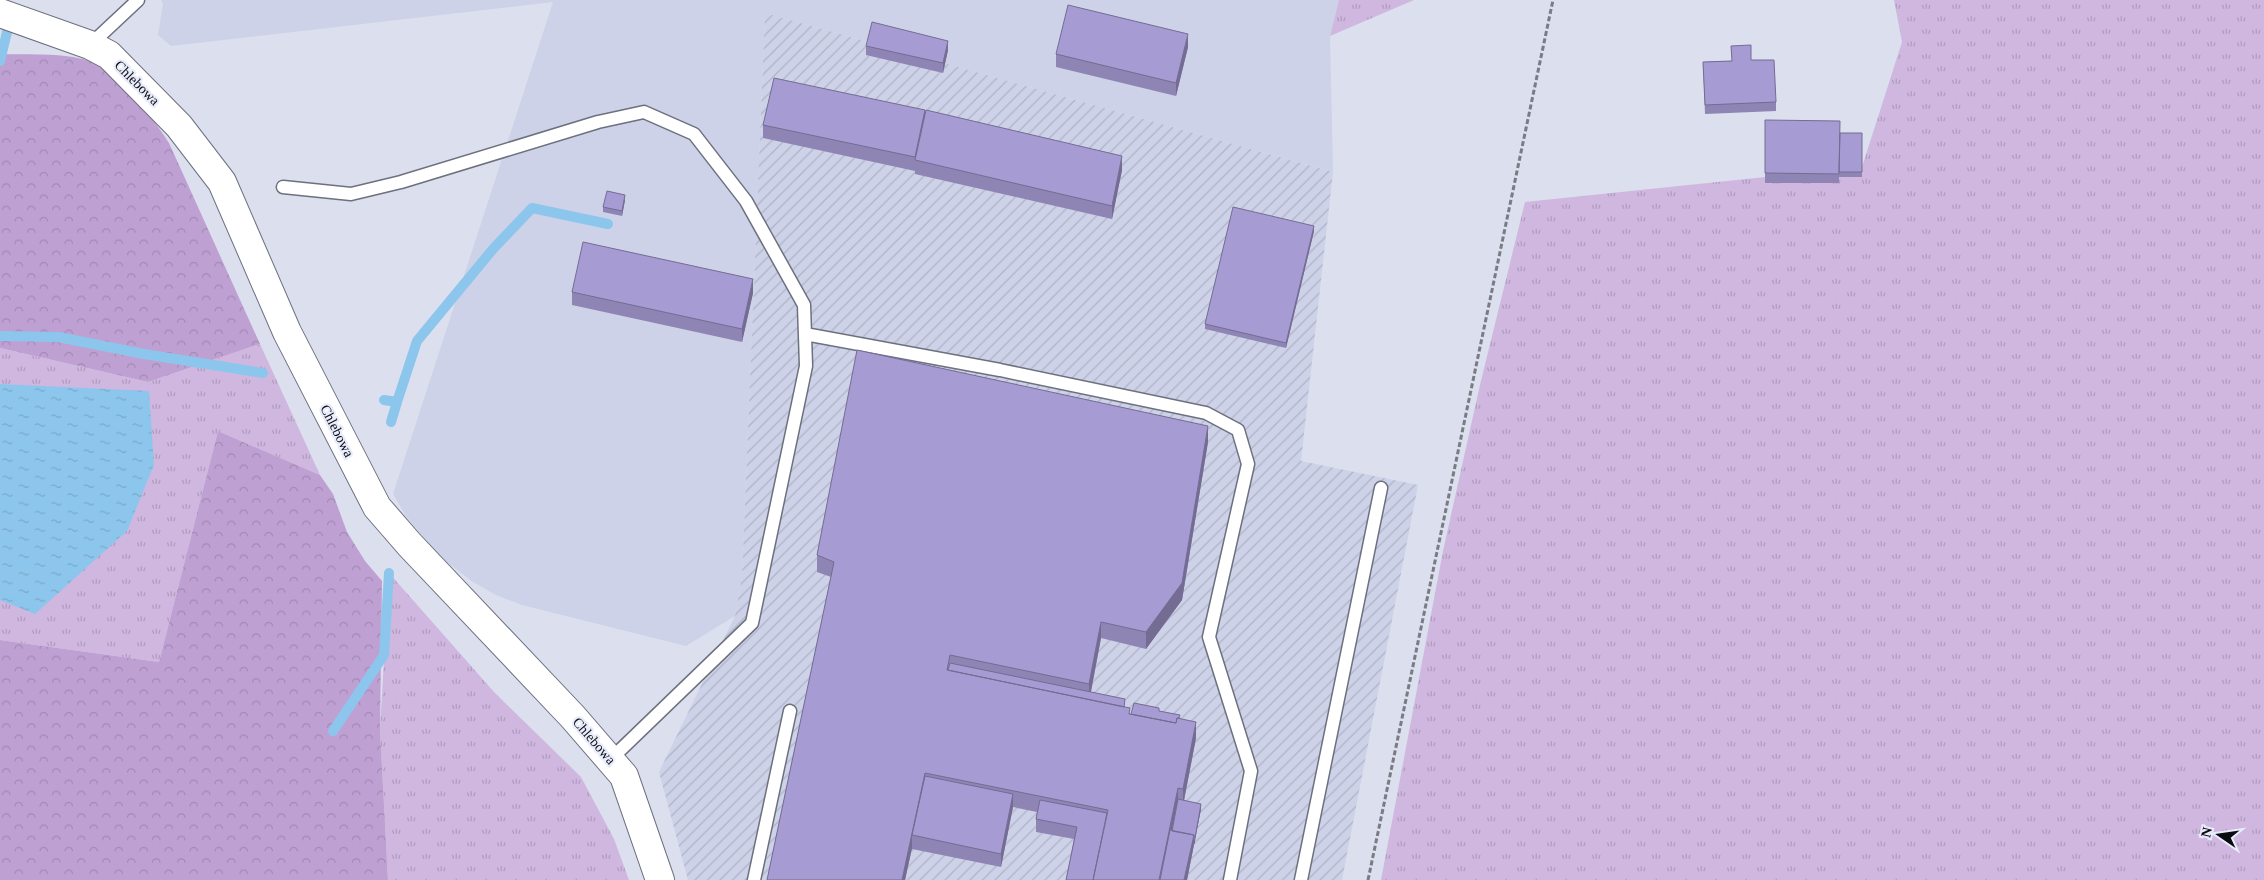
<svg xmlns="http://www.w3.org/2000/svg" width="2264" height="880" font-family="Georgia,serif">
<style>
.built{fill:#cdd2e8}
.industrial{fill:url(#industrial-furrows)}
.grass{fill:url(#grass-tufts)}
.forest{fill:url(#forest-crowns)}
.water{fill:url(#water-ripples)}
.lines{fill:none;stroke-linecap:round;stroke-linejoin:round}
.stream{stroke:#8dc6ec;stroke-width:10}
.lane-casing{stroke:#6d707e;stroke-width:15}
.secondary-casing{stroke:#6d707e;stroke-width:30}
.path{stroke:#797b85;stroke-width:3;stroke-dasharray:5 2.5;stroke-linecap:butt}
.lane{stroke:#fff;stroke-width:12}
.secondary{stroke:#fff;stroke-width:28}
.wall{fill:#8f85b5}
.shaded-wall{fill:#746c93}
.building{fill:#a69bd2;stroke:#746c93}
.labels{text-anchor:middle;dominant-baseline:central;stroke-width:4.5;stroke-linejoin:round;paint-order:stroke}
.street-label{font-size:14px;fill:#0b0c11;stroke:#e8ecfb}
</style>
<defs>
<pattern id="industrial-furrows" width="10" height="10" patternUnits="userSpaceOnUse" patternTransform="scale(1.25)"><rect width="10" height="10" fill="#cdd2e8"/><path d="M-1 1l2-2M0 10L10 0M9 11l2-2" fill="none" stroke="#afb3c6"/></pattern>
<pattern id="grass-tufts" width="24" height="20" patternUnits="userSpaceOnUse" patternTransform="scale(1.25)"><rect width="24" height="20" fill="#cfb7df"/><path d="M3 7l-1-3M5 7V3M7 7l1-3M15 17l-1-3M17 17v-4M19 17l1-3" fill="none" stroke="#b09cbe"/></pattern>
<pattern id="forest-crowns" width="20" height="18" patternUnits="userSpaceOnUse" patternTransform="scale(1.25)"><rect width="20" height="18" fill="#bfa0d3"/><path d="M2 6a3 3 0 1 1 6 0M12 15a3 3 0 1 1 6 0" fill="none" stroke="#a389b4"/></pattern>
<pattern id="water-ripples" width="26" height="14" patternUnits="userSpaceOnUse" patternTransform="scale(1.25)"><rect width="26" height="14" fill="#8dc6ec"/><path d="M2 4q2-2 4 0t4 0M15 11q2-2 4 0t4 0" fill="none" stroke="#78a9c9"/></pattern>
</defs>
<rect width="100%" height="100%" fill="#dbdfee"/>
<path class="built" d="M161,0H1339L1330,36L1333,172L765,13L742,577L735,616L686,646L522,605L496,595L473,582L440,557L406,516L393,494L553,2L171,46L158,35L163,4Z"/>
<path class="industrial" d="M765,13L1333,172L1301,461L1418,485L1342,880H688L659,772L735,616L742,577Z"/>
<path class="grass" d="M1339,0H1414L1330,36Z
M1894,0H2264V880H1381L1443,551L1480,385L1525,202L1862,167L1902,42Z
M260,344L320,475L218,431L159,662L0,640V348L148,382Z
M389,573L494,692L581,777L614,839L629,880H388L380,729Z"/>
<path class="forest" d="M0,54C31,55 67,52 96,63C116,71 158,124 169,143L260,344L148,382L0,348Z
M218,431L320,475L333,494L347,532L365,561L382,581L380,729L388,880H0V640L159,662Z"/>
<path class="water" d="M0,384L149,391L154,465L127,531L35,614L0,600Z"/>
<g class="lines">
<path class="stream" d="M0,61L7,32
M0,336L58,337L144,354L263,373
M384,400L397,402L417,341L493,249L532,208L608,224
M391,422L397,402
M333,731L384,655L389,573"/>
<g class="lane-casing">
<path id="lane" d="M90,45L138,0
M283,187L351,194L401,182L598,122L644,112L694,134L746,201L804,305L806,366L752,623L611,759
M805,334L1000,370L1206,413L1238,430L1248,464L1209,637L1251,771L1230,880
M754,880L790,711
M1301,880L1381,488"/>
</g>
<g class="secondary-casing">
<path id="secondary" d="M0,13L90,45L109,55L179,126L222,182L287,332L377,507L410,545L573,717L624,776L660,880"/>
</g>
<path class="path" d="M1368,880L1553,0"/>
<use href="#lane" class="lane"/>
<use href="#secondary" class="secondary"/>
</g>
<path class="wall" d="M866,46L948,50L943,73L866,55Z
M1188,47L1176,96L1056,67V54Z
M1751,60L1776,102V111L1705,114L1703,62Z
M925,115L1122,170L1112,219L915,174V169V171L763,138V125Z
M1765,120L1840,145L1862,133V177H1839V183H1765Z
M625,200L622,216L603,212V207Z
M1314,231L1286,348L1205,329V324Z
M572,292L753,293L742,342L572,305Z
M1208,442L1182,600L1146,649L1101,638L1091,692L1125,707L1130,714L1159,711L1180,718L1196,738L1184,801L1201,809L1187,880H1066L1074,839L1036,832V819L1037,812L1013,807L1001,867L912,849V848L905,880H767L831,577L817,572V555Z"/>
<path class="shaded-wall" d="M1188,34V47L1176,96V83Z
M948,41V50L943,73V63Z
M925,110V123L915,160V171V157Z
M1122,156V170L1112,219V206Z
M625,195V200L622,216V211Z
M1314,226V231L1286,348V343Z
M753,279V293L742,342V329Z
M1208,426V442L1182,600L1146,649V632Z
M1101,622V638L1089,701V684Z
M1196,722V738L1183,805V789Z
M925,773V789L912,835V848L905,880H902Z
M1178,788V804L1159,880Z
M1013,794V807L1001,867V854Z
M1201,804V809L1187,880H1184L1194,835Z"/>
<path class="building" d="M1068,5L1188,34L1176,83L1056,54Z
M872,22L948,41L943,63L866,46Z
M1751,45V60H1774L1776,102L1705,105L1703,62L1732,61L1731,46Z
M774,78L925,110L915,157L763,125Z
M926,110L1122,156L1112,206L915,160Z
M1765,120L1840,121L1839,174L1765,173Z
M1840,133H1862V172H1839Z
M607,191L625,195L622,211L603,207Z
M1233,207L1314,226L1286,343L1205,324Z
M583,242L753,279L742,329L572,292Z
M857,350L1208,426L1182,583L1146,632L1101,622L1089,684L950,655L947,670L1130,708L1129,714L1176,723L1177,718L1196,722L1183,789L1178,788L1159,880H1093L1108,810L925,773L902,880H767L834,562L817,555Z
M950,663L1125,699L1124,707L948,670Z
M1134,703L1159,708V711L1180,715L1179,718H1177L1176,723L1131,714Z
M925,776L1013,794L1001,854L912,835Z
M1178,799L1201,804L1194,844V835L1172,831Z
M1040,800L1107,813L1093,880H1066L1077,827L1036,819Z
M1170,830L1194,835L1184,880H1160Z"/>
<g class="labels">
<g class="street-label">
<text transform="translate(137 83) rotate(45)">Chlebowa</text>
<text transform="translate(337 431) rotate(63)">Chlebowa</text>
<text transform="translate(594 741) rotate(49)">Chlebowa</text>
</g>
</g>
<g transform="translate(2219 835) rotate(283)" stroke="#e8ecfb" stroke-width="4" paint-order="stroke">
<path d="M0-4L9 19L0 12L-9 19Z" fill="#0b0c11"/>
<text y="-8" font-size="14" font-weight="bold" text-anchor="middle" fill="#0b0c11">N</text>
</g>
</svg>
